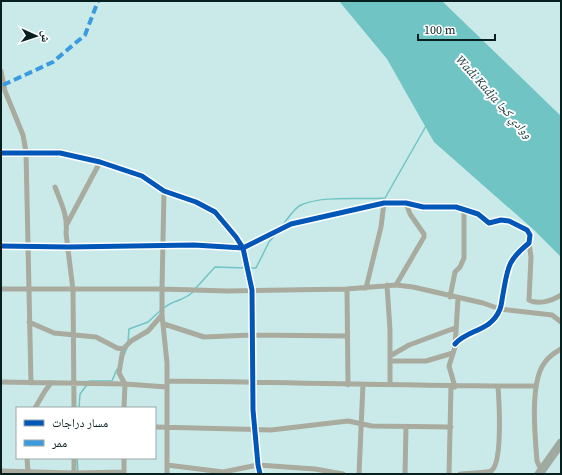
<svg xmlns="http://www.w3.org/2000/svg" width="562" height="475" font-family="'Source Serif 4','Noto Naskh Arabic',serif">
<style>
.water{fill:#70c4c4}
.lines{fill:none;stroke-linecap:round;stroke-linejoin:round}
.stream{stroke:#70c4c4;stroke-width:1.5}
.minor{stroke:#a8ab9d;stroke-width:5}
.trunk{stroke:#a0aaa0;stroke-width:9}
.quiet{stroke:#3a9be0;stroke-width:4;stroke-dasharray:8 4;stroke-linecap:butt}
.cycleway-casing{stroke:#fff;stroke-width:8}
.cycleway{stroke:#0057b8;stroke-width:5}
.labels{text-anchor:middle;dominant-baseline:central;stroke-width:4;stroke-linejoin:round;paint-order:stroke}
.water-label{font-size:12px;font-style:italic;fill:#19393a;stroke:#fff}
</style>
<rect width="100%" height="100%" fill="#caeaea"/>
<path class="water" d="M339,1H442L561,116V257L534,230L434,142L387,59Z"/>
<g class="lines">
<path class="stream" d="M282,226C287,220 294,208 301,205C324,195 360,200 385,198L426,126
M250,268H256L269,242L276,234
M195,289L215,267L246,268
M164,308C172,300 182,302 193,292
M128,342L129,329L148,322L161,310
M124,355L127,348
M88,383L89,381H112L117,369
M79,408L80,394L86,386
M77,458L78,472"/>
<path class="minor" d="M1,71L5,91L23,135L26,152L31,383
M1,153H60L100,162L142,176L164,191L196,202L215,212L236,237L243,248L252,290L253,410L258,465L260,474
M55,187C61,203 68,215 66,233L73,290L74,408
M164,191L162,289V315L167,363V474
M67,224L100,162
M529,243L531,257L529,300C538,305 552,301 561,295
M1,246L69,247L194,245L243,248L291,224L384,203H406L423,207H456L478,214L489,223L501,220L509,221L527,230L530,235L529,243C507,261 508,267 503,294C502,298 502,304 500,309C491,332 468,329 455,344
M387,285L390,330V384
M396,285L424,237V234L410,214L406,203
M366,288L381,227L384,203
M1,289H162L227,291L347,289L396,285L413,287L483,303L500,309L552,315L561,322
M347,289L348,385
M450,297L455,272L460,267L464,258V211
M29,322L54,333L96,337L117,348L123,349L119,373L125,384L124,408
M164,324L204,337L251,335L347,336
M123,349L131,341L148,331L162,315
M390,356L409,345L455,328
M390,361H426L453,353
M167,381C290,382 413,386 536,386
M1,382L125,384L167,387
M455,387L449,366L455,347L458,299
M35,408L45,391L51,383
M155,427L271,430L348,421L372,426L451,427
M27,458L28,472
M124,458V474
M167,465L223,472L258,465L315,469L343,474
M541,470L537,461C535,436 530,386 543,365C547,358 554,353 561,349
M1,471L74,473L124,472
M74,474V458
M359,474L363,384
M405,474L406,427
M449,474L451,387
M460,474C467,473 486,473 491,471C503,464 499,400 498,386"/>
<path class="trunk" d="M539,474L561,443"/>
<path class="quiet" d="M3,85L53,62L85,35L98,1"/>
<g class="cycleway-casing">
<path id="cycleway" d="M1,153H60L100,162L142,176L164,191L196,202L215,212L236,237L243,248L252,290L253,410L258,465L260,474
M1,246L69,247L194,245L243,248L291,224L384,203H406L423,207H456L478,214L489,223L501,220L509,221L527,230L530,235L529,243C507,261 508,267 503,294C502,298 502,304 500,309C491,332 468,329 455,344"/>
</g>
<use href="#cycleway" class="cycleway"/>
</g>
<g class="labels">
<g class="water-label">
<text transform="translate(494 97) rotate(48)">Wadi Kadja ووادي كجا</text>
</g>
</g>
<rect width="562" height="475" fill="none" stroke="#081f20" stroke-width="4"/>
<rect x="16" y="407" width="140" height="52" fill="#ffffff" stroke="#9ca5a6"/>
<rect x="24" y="420" width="20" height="6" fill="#0057b8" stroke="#9ca5a6"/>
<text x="52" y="427" font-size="12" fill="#081f20">مسار دراجات</text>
<rect x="24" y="440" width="20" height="6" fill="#3a9be0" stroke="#9ca5a6"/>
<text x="52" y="447" font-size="12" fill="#081f20">ممر</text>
<g transform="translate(36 36) rotate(93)" stroke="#ffffff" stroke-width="3" paint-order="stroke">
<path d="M0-3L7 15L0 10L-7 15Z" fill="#081f20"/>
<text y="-6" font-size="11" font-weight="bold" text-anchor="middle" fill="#081f20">ش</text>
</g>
<path d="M418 34v6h77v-6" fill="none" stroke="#081f20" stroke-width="2"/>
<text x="424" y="34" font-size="12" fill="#081f20" stroke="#ffffff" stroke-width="3" paint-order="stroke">100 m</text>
</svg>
